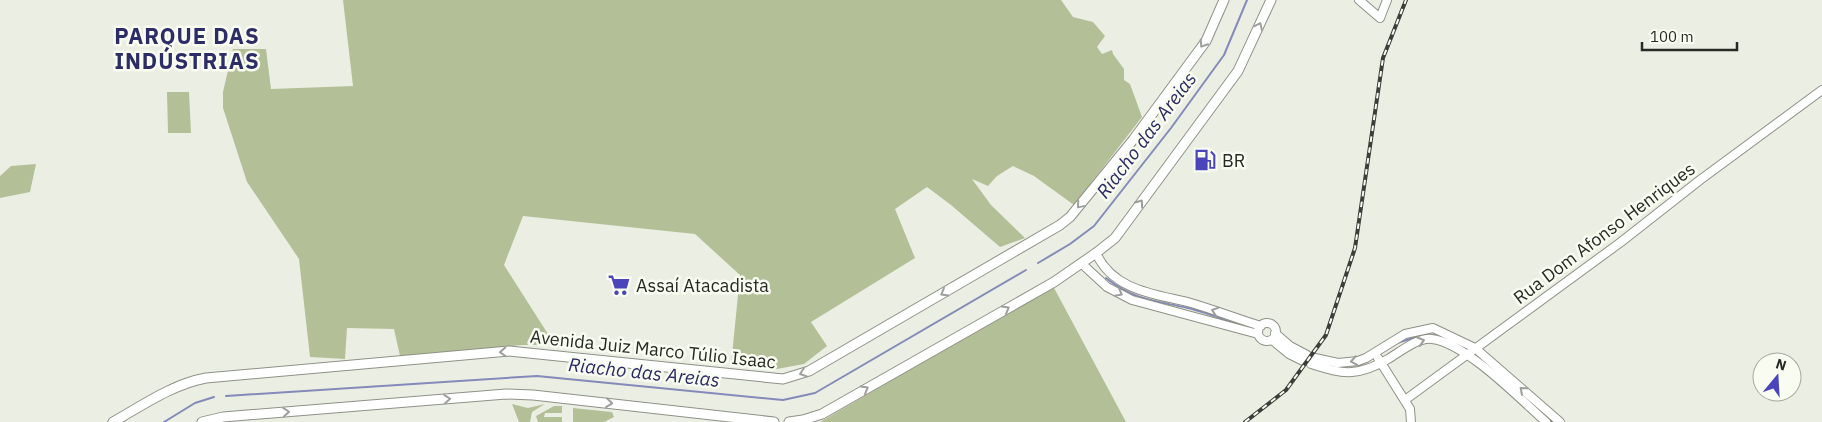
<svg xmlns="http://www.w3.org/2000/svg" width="1822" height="422" font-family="'IBM Plex Sans',sans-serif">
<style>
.green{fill:#b3c097}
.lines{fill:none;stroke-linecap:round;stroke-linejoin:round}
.stream{stroke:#848ab9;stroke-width:2}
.tertiary-casing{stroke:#8e9187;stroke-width:10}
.primary-casing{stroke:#8e9187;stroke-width:11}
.tertiary{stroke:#fff;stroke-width:8}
.primary{stroke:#fff;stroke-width:9}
.rail-casing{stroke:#3c3e39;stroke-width:4}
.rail{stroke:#f8fcf1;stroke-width:2;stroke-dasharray:5.5;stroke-linecap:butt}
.oneway{stroke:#9e9f9d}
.labels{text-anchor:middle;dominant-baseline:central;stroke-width:5;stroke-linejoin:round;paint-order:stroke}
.poi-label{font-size:18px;fill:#282925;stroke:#f8fcf1;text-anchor:start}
.street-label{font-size:18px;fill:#282925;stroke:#f8fcf1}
.water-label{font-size:19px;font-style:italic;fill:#2a2a64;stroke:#f8fcf1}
.district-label{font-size:22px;font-weight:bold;letter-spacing:1px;fill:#2c2c66;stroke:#f8fcf1}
</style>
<rect width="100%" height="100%" fill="#ebefe3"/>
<path class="green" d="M343,0H1061L1073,17L1093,22L1105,36L1097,47L1102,54L1112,50L1113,54L1124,69V80L1130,84L1142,117L1074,205L1034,176L1013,166L997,176L988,186L972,179L991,205L1025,238L1000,247L951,205L927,187L895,209L915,258L811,322L827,346L804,364L777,369L731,365L740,275L695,234L523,216L504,265L555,345H523L400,356L394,329L347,328L345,359L310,357L299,259L247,182L223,108V92L233,49H266L271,89L353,86Z
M167,92H189L191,133H168Z
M36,164L30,192L0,198V176L11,166Z
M1053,286L1126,422H820Z
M512,404L528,408L545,404L532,412L530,422H519Z
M554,406H562V413H545L544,417H562V422H538L536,416Z
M573,408L612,412L614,417L604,422H573Z"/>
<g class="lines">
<path class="stream" d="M1038,263L1070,244L1094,226L1171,128L1224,55L1247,0
M1106,278C1136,301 1152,300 1188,308C1205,312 1222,319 1239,325
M1450,340L1461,346
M1397,343L1426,334L1444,337
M1476,355L1489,366
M226,396L537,376L783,400L815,393L1026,270
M1528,401L1551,421
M164,422L195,403L214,397"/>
<g class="tertiary-casing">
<path id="tertiary" d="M1359,0L1380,18L1387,0
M1096,253C1113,291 1156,294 1191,303C1215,310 1238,319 1261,326
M1081,263L1107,287L1132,300L1258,334
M1258 332a9 9 0 1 1 18 0a9 9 0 1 1-18 0Z
M1275,333L1290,346L1307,355
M1272,340L1289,354L1303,361
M1315,358L1338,363L1358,361L1366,358L1405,334L1433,328L1475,348L1560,422
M1378,358L1410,409L1411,422
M1311,364C1324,368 1338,373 1352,372C1364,371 1378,365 1388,359C1400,352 1418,337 1432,339C1466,343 1520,399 1546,422
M1405,400L1621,242L1700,180L1822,90"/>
</g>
<g class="primary-casing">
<path id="primary" d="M113,422C143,405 173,384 206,378L509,351L783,379L809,371L1060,225L1070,217L1133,140L1206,41L1224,0
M202,422L223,417L506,394L533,395L774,422
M789,422L803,420L822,414L1054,282L1096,253L1115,238L1238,71L1271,0"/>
</g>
<use href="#tertiary" class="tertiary"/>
<use href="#primary" class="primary"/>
<g class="rail-casing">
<path id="rail" d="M1245,422L1286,390L1326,335L1355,248L1383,58L1406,0"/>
</g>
<use href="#rail" class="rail"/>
</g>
<defs><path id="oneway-chevron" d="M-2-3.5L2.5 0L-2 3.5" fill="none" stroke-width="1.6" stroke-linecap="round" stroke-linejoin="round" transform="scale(1.25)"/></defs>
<g class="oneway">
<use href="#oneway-chevron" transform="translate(1259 26) rotate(-65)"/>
<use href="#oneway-chevron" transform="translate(1203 44) rotate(123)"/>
<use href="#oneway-chevron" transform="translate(1140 203) rotate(-54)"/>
<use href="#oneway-chevron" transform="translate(1080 205) rotate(130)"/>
<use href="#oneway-chevron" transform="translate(944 293) rotate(150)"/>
<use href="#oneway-chevron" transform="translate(1119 293) rotate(28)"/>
<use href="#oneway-chevron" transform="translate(1006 309) rotate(-30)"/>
<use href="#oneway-chevron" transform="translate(1215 311) rotate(-162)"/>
<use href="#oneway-chevron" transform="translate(1421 341) rotate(-17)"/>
<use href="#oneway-chevron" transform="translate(503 352) rotate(177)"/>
<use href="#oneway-chevron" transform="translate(1354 361) rotate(170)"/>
<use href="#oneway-chevron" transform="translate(803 373) rotate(161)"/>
<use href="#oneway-chevron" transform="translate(865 389) rotate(-30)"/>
<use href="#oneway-chevron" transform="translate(1523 390) rotate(-139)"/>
<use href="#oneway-chevron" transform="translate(447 399) rotate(-5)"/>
<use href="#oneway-chevron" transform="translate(609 403) rotate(6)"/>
<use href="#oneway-chevron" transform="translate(286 412) rotate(-5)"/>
</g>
<defs>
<g id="fuel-bare" transform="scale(1.725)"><path d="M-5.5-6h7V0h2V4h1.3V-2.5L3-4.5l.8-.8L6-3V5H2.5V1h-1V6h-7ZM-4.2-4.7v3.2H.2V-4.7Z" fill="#4b45bb" stroke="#f8fcf1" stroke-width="2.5" paint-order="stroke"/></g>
<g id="supermarket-bare" transform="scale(1.725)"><path d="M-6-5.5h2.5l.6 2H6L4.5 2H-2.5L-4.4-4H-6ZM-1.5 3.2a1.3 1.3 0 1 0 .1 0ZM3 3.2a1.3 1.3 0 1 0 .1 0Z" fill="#4b45bb" stroke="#f8fcf1" stroke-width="2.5" paint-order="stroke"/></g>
</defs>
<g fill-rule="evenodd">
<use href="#fuel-bare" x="1205" y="160"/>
<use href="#supermarket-bare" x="619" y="285"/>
</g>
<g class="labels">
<g class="poi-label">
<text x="1222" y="160">BR</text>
<text x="636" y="285">Assaí Atacadista</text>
</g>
<g class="street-label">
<text transform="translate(1604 233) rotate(-37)">Rua Dom Afonso Henriques</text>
<text transform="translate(653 349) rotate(6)">Avenida Juiz Marco Túlio Isaac</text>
</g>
<g class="water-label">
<text transform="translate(1146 135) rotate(-53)">Riacho das Areias</text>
<text transform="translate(644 372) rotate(6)">Riacho das Areias</text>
</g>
<g class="district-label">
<text x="187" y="35">PARQUE DAS<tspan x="187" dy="25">INDÚSTRIAS</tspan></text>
</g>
</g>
<g transform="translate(1777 377) rotate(18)"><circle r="24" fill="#f8fcf1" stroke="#a5a89f"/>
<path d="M0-4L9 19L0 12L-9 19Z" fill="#4b45bb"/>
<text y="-8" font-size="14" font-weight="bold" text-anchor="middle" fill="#282925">N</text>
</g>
<path d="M1642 42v8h95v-8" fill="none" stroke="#282925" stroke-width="2.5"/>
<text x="1650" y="42" font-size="15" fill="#282925" stroke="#f8fcf1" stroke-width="4" paint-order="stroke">100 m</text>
</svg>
